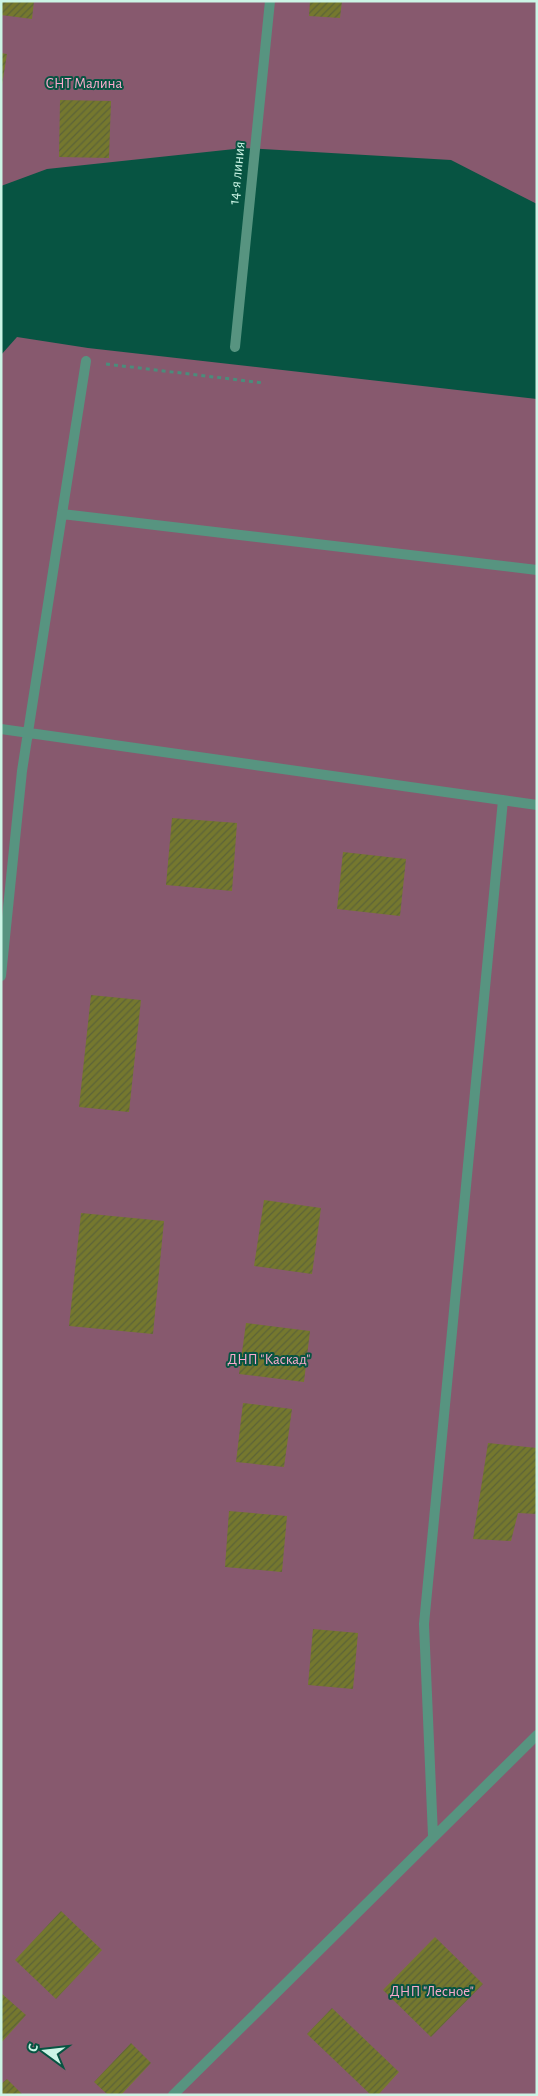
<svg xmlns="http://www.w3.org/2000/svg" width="538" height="2096" font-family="'Alegreya Sans',sans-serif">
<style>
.green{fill:#87596e}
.building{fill:url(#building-hatch)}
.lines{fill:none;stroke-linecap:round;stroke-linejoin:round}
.path{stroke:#4b8c7b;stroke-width:3;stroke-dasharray:4 4;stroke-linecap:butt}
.lane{stroke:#579480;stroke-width:10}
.street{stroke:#579480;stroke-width:10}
.labels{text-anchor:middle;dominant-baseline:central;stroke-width:4;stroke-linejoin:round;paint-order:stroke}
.park-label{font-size:15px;fill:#f9aacd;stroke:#075442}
.street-label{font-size:15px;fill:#ccf5e6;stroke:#075442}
</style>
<defs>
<pattern id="building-hatch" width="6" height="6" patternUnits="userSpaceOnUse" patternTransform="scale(1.25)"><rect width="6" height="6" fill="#75782e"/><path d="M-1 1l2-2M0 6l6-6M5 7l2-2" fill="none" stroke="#5c6338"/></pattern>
</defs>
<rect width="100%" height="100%" fill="#075442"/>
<path class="green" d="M1,1H537V204L451,160L244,148L47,169L1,186Z
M17,337L88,348L537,399V2095H1V355Z"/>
<path class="building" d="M1,1H34L32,19L1,15Z
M310,1H342L340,18L309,16Z
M1,53L7,54L2,85H1Z
M60,100L111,101L109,158L59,157Z
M172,818L237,823L232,891L166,885Z
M343,852L406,859L400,916L337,909Z
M91,995L141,1000L129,1112L79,1107Z
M264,1200L321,1208L312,1274L254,1266Z
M81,1213L164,1221L153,1334L69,1326Z
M246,1323L310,1331L304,1382L239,1374Z
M243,1403L292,1409L284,1467L236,1462Z
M488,1443L537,1448V1514L518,1513L511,1541L473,1539Z
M229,1511L287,1516L282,1572L225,1567Z
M313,1629L358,1633L353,1689L308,1685Z
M61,1911L102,1950L56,1999L15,1960Z
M435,1937L483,1984L431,2037L383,1990Z
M1,1993L26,2015L1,2043Z
M332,2008L399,2072L378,2095H371L307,2034Z
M131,2043L151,2063L121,2095H108L94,2082Z
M7,2079L23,2095H1V2084Z"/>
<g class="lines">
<path class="path" d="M106,364L264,383"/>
<path class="lane" d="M62,514L86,361"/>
<path class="street" d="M235,347L270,1
M1,729L537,805
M1,976L22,771L62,514L537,570
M433,1836L424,1624L503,800
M173,2095L537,1735"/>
</g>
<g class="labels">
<g class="park-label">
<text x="84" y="83">СНТ Малина</text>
<text x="269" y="1359">ДНП "Каскад"</text>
<text x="432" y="1991">ДНП "Лесное"</text>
</g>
<g class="street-label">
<text transform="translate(237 173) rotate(-84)">14-я линия</text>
</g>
</g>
<rect width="538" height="2096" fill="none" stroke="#ccf5e6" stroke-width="5"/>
<g transform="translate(45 2051) rotate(285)" stroke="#075442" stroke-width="4" paint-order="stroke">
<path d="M0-4L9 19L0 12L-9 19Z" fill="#ccf5e6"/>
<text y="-8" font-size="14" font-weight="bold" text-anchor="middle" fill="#ccf5e6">С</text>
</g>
</svg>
